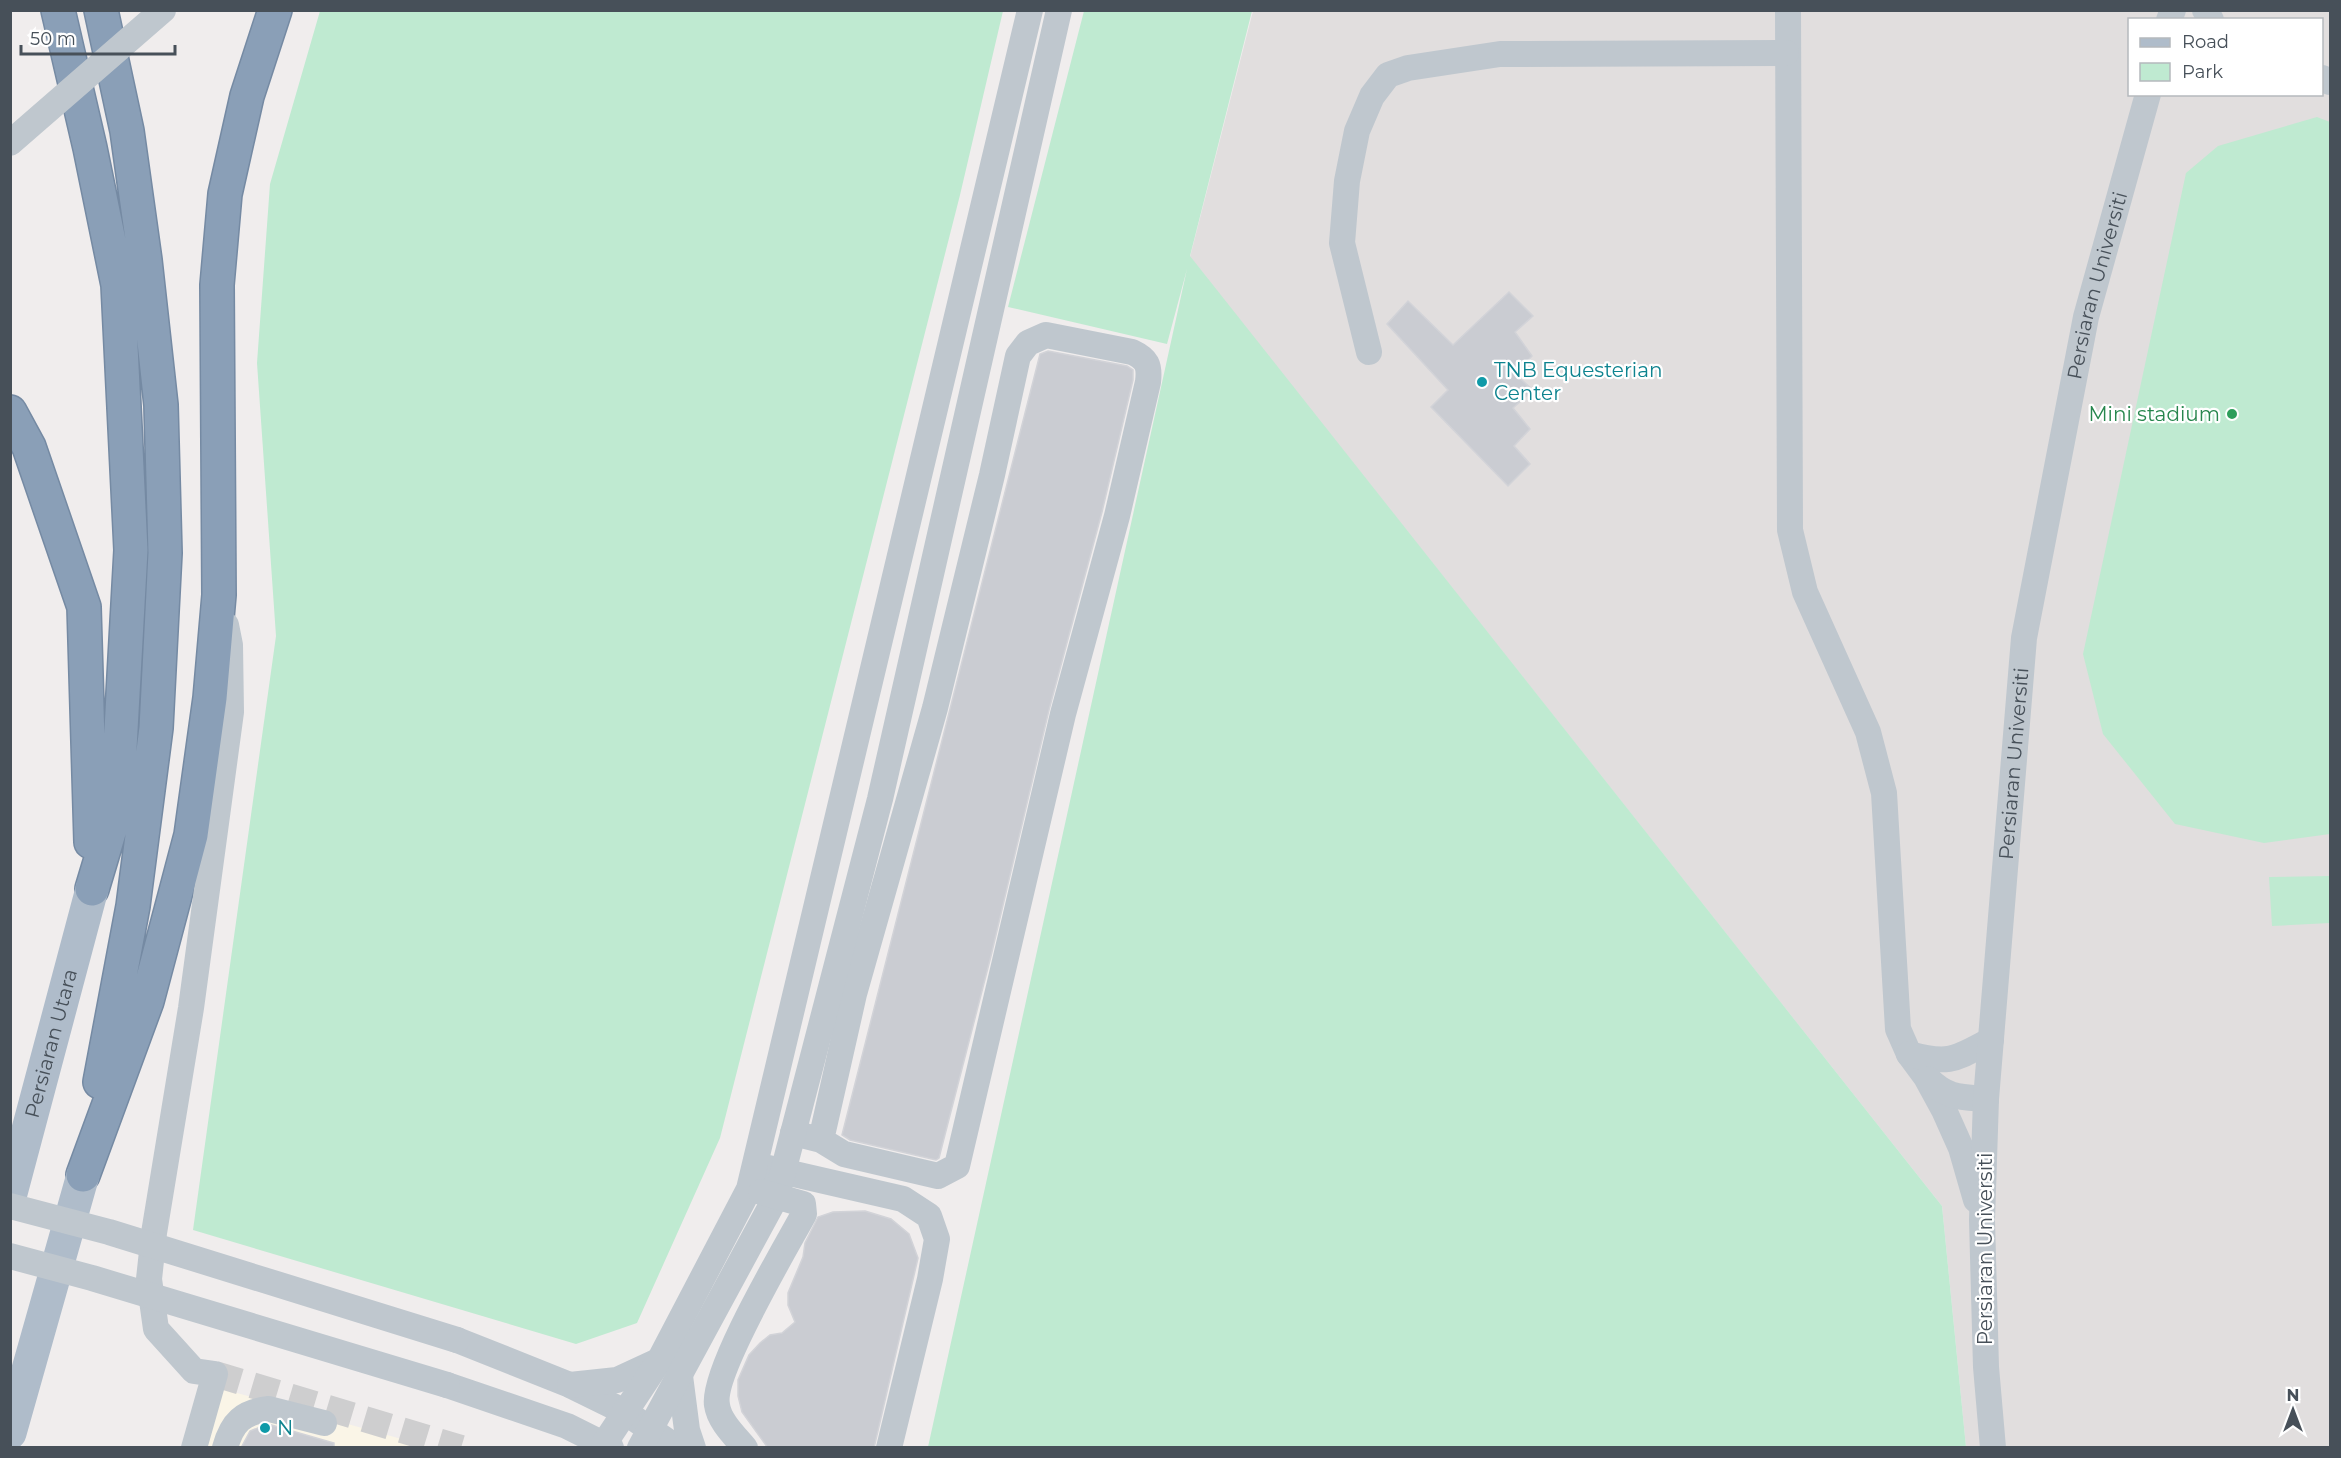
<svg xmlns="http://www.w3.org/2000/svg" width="2341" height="1458" font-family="Montserrat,sans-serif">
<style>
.commercial{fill:#faf5e7}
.education{fill:#e1dede;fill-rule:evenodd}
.green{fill:#bfead1}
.building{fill:#caccd2;stroke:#d2d3d8;stroke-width:1.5}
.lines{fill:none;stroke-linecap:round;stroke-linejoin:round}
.minor-tunnel{stroke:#cececf;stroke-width:26;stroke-dasharray:26 13;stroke-linecap:butt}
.highway-casing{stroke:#758aa3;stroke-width:36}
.minor{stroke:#bfc7ce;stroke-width:26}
.major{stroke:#afbcca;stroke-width:33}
.highway{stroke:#8a9fb7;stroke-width:33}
.minor-bridge{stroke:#bfc7ce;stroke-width:26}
.culture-dot{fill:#0f9aa8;stroke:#fff;stroke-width:2}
.leisure-dot{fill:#2e9e5b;stroke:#fff;stroke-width:2}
.labels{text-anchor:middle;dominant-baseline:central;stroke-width:4.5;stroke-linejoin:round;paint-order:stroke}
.street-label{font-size:20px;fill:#475059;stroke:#fff}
.culture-label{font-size:20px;fill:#0d838f;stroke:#fff;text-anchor:start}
.leisure-label{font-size:20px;fill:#27864d;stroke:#fff;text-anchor:end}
</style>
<rect width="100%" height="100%" fill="#f0eded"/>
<path class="commercial" d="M219,1388L430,1447L201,1448Z"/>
<path class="education" d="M1253,11H2330V1447H1966L1942,1206L1190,257ZM2130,20H2322V94H2130Z"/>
<path class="green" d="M320,11H1003L960,195L720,1138L637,1323L576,1344L193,1230L276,636L257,363L270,184Z
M1084,11H1252L1190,256L1942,1206L1966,1447H928L1187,269L1167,344L1008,307Z
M2317,117L2330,122V834L2264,843L2175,824L2103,734L2083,654L2186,173L2218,146Z
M2330,876V923L2272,926L2269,877Z"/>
<path class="building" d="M1509,292L1533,316L1515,332L1532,356L1515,374L1533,390L1513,408L1530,429L1514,446L1530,464L1508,486L1431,407L1448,390L1387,324L1408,301L1453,345Z
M1048,351L1127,366L1133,370V380L1102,512L1049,710L991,956L939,1158L936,1160L850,1140L842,1135L1040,354Z
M865,1211L891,1219L909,1234L918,1258L874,1448H768L742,1412L738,1396V1380L749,1355L760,1343L770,1335L782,1333L795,1322L788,1305V1293L803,1257L805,1243L818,1217L833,1212Z
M268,1424L334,1443V1448H241L250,1431Z"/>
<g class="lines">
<path class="minor-tunnel" d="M215,1374L461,1448"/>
<g class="highway-casing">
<path id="highway" d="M58,10L90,148L118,285L131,550L119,766L110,829L92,889
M10,412L29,447L84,607L91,842
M100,1082L133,906L156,728L165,553L161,405L145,260L127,131L101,10
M83,1175L147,1001L191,835L210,698L219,595L217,285L225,194L247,96L275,10"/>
</g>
<g class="minor">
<path d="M1788,10L1790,530L1805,592L1868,732L1884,793L1898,1029L1909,1054L1926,1077L1944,1110L1961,1148L1976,1200"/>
<path d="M2205,10L2211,20"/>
<path d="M2169,20L2173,10"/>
<path d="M2322,78L2330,82"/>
<path d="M1369,352L1342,243L1347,181L1357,131L1372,96L1388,75L1408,68L1500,54L1786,53"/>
<path d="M1909,1054C1950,1065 1955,1059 1991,1040"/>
<path d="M1928,1079C1947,1098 1960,1097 1986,1099"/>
<path d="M793,1133L821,1140L844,1154L938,1176L957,1166L1063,714L1117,516L1148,382C1150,365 1147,359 1132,352L1046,335L1028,343L1018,356L992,475L935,708L854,994L821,1140"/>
<path d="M768,1168L903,1199L929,1216L937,1239L930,1279L889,1448"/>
<path d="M457,1340L570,1385L625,1412L677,1448"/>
<path d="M680,1376L687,1430L693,1448"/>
<path d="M447,1385L567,1426L611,1448"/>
<path d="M570,1385L617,1380L658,1361"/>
<path d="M604,1444L659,1361L749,1189L1030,10"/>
<path d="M194,1448L215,1374L194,1371L156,1329L149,1279L154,1233L191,1008L231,712L230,645L226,625"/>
<path d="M225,1448C232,1422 243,1412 269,1409L324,1423"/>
<path d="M640,1448L777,1195L880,799L1059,10"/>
<path d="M745,1448C735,1436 719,1421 717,1405C711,1373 785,1249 804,1214L803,1204L761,1192"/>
<path id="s1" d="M1993,1448L1986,1367L1982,1220L1986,1099L2024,638L2086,317L2148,94"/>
</g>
<g class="major">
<path id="s2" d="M10,1197L92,889"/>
<path d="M10,1433L83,1175"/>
</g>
<use href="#highway" class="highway"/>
<path class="minor-bridge" d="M10,143L163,10
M10,1206L109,1232L457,1340
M10,1256L92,1278L447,1385"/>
</g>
<g class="culture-dot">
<circle cx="1482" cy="382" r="6"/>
<circle cx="265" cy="1428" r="6"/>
</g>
<circle class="leisure-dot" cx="2232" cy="414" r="6"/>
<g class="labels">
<g class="street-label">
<text stroke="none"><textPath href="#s1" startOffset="1172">Persiaran Universiti</textPath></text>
<text stroke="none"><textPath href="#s1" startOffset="686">Persiaran Universiti</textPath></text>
<text stroke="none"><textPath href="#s2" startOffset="159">Persiaran Utara</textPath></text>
<text transform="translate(1985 1249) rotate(-90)">Persiaran Universiti</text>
</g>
<g class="culture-label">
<text x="1494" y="370">TNB Equesterian<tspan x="1494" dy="23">Center</tspan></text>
<text x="277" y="1428">N</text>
</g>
<g class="leisure-label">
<text x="2220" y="414">Mini stadium</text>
</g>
</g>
<rect width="2341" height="1458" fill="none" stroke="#475059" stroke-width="24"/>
<rect x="2128" y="18" width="195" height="78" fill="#ffffff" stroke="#b5b9bd" stroke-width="1.5"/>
<rect x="2140" y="38" width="30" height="9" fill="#afbcca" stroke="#b5b9bd" stroke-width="1.5"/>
<text x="2182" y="48" font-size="18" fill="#475059">Road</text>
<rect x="2140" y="63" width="30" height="18" fill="#bfead1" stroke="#b5b9bd" stroke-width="1.5"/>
<text x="2182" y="78" font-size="18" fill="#475059">Park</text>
<g transform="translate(2293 1410)" stroke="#ffffff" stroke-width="4.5" paint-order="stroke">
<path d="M0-4.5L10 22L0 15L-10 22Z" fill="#475059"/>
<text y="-9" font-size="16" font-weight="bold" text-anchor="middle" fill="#475059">N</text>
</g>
<path d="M21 45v9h154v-9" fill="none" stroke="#475059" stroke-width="3"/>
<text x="30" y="45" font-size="18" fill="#475059" stroke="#ffffff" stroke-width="4.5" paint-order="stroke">50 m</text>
</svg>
